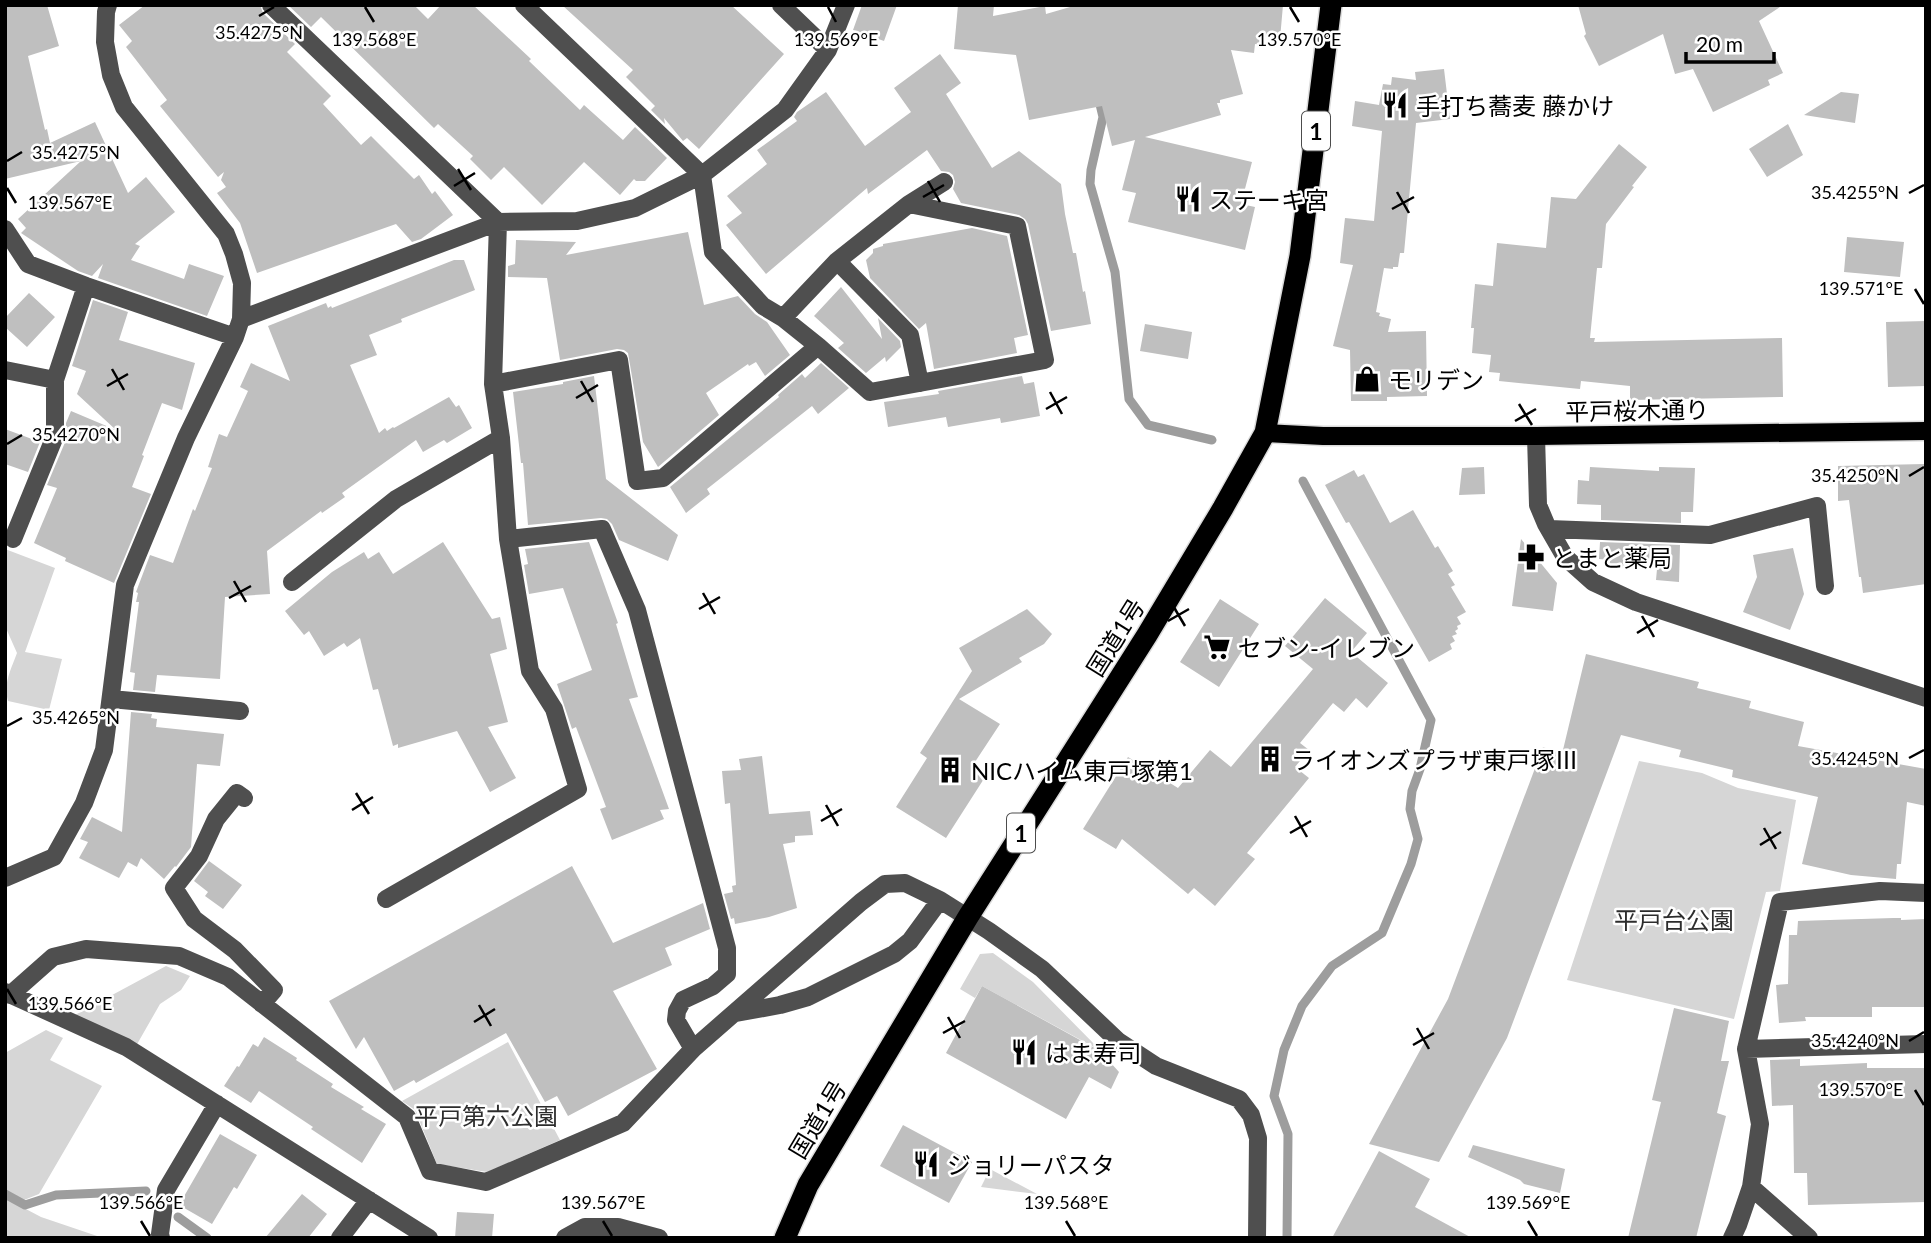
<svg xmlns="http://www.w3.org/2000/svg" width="1931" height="1243" font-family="Lato,'Noto Sans JP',sans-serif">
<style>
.green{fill:#d6d6d6}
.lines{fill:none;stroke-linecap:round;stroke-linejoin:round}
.stream{stroke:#9d9d9d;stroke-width:9}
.building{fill:#bfbfbf}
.major-casing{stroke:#dbdbdb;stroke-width:21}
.highway-casing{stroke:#dbdbdb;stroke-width:24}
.minor{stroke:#4f4f4f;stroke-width:18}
.major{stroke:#000;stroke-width:18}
.highway{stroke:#000;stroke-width:21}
.ticks{fill:none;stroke:#000;stroke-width:2.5}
.labels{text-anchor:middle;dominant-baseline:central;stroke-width:5;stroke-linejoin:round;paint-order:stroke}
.shield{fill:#fff;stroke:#4c4c4c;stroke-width:2}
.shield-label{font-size:23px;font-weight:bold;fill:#000}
.poi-label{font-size:24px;fill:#000;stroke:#fff;text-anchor:start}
.street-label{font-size:24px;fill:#000;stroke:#fff}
.park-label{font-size:24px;fill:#2d2d2d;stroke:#fff}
.ticks-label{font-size:18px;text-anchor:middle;fill:#000;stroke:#fff;stroke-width:5;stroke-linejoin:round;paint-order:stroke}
</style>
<rect width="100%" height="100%" fill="#fff"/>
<path class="green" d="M5,549L55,568L25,652L62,659L49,710L8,701C3,683 11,670 17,653L5,626Z
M1639,761L1702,773L1738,788L1796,800L1780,891L1766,892L1734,1019L1567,980Z
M993,953L1033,982L1101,1051L982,986L975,998L960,989L980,954Z
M166,966L190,976L181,990L160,1004L136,1046L75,1015Z
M46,1030L63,1038L50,1060L102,1086L39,1194L24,1200L5,1190V1053Z
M508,1042L560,1140L487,1172L437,1164L415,1110L402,1101Z
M990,1169L1037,1194L981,1187Z
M5,1198L41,1217L103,1238H5Z"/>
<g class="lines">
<path class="stream" d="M1098,96L1103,117L1091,170L1090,184L1115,272L1129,399L1148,425L1212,440
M5,1194L25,1205L56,1195L146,1191
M178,1217L207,1238
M1287,1238L1288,1134L1274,1096L1284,1050L1302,1006L1332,966L1382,933L1411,864L1418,839L1410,809L1412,791L1420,769L1431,720L1303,481"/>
</g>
<path class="building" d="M5,5H47L59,46L28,56L45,130L47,129L50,143L95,122L128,193L146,177L175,212L135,244L140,246L131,260L184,279L189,264L224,276L207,316L98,278L103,264L92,276L78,271L21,233L26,228L18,219L81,161L5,179Z
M145,5H260L263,13L295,44L287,52L331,96L323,104L361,145L371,136L414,179L419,175L432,194L435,191L453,215L421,239L412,242L396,224L257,273L240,223L217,193L226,187L221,180L224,172L218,177L160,106L167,100L126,47L132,41L119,25Z
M288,5H414L428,19L441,5H473L531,59L529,61L580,110L584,105L623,140L635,127L667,158L645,181H636L634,179L620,195L584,162L542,205L504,167L491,180L470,159L473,156L438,124L434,128L321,17L311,27Z
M562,5H731L784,54L699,149L687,138L683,141L664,118L665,124L651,110L655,106L626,77L633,70Z
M862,5H897L884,41L853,30Z
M958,5H994L993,16L1045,6L1046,14L1077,5H1283L1280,39L1263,37L1262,45L1255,44L1254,53L1231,50L1243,94L1220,100V103H1217L1221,115L1145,137L1252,162L1241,204L1255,207L1245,250L1128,222L1136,193L1122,190L1135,140L1112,146L1102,106L1029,120L1016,55L954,49Z
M1578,5H1783L1759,21L1783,73L1768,80L1770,85L1713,112L1693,69L1675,74L1663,34L1599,66L1584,36L1586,34Z
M940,54L961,83L946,94L992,168L1019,151L1061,184L1065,214L1073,253H1076L1083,292L1085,291L1091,324L1051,331L1028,224L1025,219L1019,215L961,203L953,189L955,182L953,175L949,172L941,171L927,150L868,194L867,188L766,274L726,225L742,213L727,196L767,164L757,150L797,121L794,117L797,112L826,92L865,146L911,112L894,88Z
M1444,69L1450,119L1416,123L1404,253H1400L1398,267H1393V269L1384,268L1376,312L1380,313L1379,316L1391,319L1388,332L1426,331L1427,396L1387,397V401H1351L1350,350L1333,346L1353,265L1340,263L1345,218L1374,221L1382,131L1352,126L1355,101L1379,105L1383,84L1391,85L1392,77L1416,80L1415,72Z
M1841,92L1859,94L1855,123L1804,115Z
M1788,124L1803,155L1767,177L1749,149Z
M1619,144L1647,167L1632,186L1634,187L1606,224L1602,268H1597L1590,338H1595L1594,342L1782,338L1783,397L1630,400V386L1581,381L1580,389L1499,381L1500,373L1489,372L1491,355L1472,353L1474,328H1471L1475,284L1493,286L1497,243L1546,248L1551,197L1576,199Z
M972,228L1007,236L1028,335L1014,338L1017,353L934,369L926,323L919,329L870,278L866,260L873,253V249L883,246V244Z
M688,232L704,305L738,296L755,314L767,322L790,355L765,376L756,362L749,366L748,364L706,393L719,415L658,467L643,442L628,353L624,350L617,349L560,360L547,278L508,277V266L515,264L516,240L576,242L566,255Z
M1847,237L1904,242L1900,277L1844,272Z
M454,260H464L475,290L401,319L402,322L369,335L377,355L350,365L379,433L385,428L387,431L393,427L394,428L449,397L456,407L459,405L472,428L447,443L444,440L423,452L416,440L342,493L345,497L322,513L321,511L267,551L270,594L225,597L220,679L157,675L155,692L133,690L135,673L130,672L139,602H136L138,593L136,592L150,555L173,563L193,509L195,511L212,468L208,467L219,434L227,437L248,391L240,387L251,363L290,381L268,326L326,303L328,308L331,306L332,308Z
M841,287L882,339L878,318L900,341L901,347L886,362L885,357L866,373L838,348L844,343L814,316Z
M29,293L55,317L27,347L5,327V318Z
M93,300L128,312L119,340L195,363L182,410L162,403L142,455L144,456L132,487L151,494L114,583L65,561L66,558L34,543L57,488L47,485L66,440V423L71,411L116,430L77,394L86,371L72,366Z
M1926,321V386L1888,387L1886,322Z
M1145,324L1192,332L1188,359L1140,351Z
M821,363L849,388L818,414L812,406L707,489L710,494L686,513L670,487L779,397L778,395L802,374L805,378Z
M594,376L606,479L678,535L668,561L619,540L612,524L607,519L601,518L528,525L523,463H521L513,392L563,384V382Z
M1022,376L1024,384L1034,382L1040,416L1001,423L1000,418L948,427L946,417L888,427L884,402L939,394L938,391Z
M5,429L40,442L28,472L5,464Z
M1924,464L1926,584L1863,593L1861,577H1859L1849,500L1838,501V466Z
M1484,467L1485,494L1459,495L1462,468Z
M1590,467L1659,471V467L1695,468L1693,512H1681V523L1601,520V505L1577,504L1578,480L1589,481Z
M1354,470L1358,477L1364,474L1390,523L1413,510L1435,548L1438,546L1453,571L1448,574L1455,585L1451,587L1466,612L1457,617L1461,624L1457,626L1458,629L1455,631L1457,634L1452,636L1455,641L1450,644L1452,649L1429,662L1349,522L1346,523L1325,485Z
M1521,539L1557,583L1553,611L1512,606Z
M443,542L492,619L500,617L507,649L490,654L508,722L488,727L516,778L490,792L457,731L398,748V744L393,746L378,689L373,690L360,638L347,647L344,643L324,656L309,631L304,635L285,611L332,572L364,552L368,559L379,552L393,574Z
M589,542L618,623L616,624L638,697L629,699L669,809L660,810L664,819L612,840L600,809L606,807L576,727L572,729L557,684L592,670L563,588L529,594L524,565L528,564L525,549Z
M1600,542L1680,545L1679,582L1656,580L1657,569L1609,567L1610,560L1599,559Z
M1793,548L1804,594L1790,630L1743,612L1757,577L1753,555Z
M1325,598L1367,633L1351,652L1388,683L1367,708L1356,698L1344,712L1333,703L1300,743L1309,750L1295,767L1309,778L1247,853L1255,859L1215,906L1194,888L1188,894L1122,839L1116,849L1083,829L1128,757L1178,788L1210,750L1231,767L1313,669L1285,646Z
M1220,599L1259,624L1219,687L1180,662Z
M1027,609L1052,634L1044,644L1019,658L1022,662L959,699L1000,724L973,765L987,774L946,838L896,807L927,758L920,753L972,671L959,648Z
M1586,654L1699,682L1697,688L1751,701L1749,708L1804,722L1798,746L1926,769V806L1907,802L1901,864H1897L1896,879L1851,875L1802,864L1818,797L1732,777L1733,770L1679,757L1681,750L1621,735L1507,1038L1439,1162L1369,1144L1448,999L1543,747L1562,754Z
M131,712L152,714L151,718L157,719L156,727L224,734L220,766L197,764L191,847L176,867L175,866L164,879L141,858L137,867L128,862L119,878L79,858L88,842L80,839L92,817L122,832Z
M762,756L769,814L810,811L813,835L795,836V842L783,844L797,908L769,917L735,924L734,918L731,919L724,894L733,892L732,886L736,885L730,803L725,804L722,771L741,770L739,759Z
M209,861L242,885L223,909L205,896L208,892L194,881Z
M572,866L613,943L703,903L710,929L665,948L672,965L613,991L657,1069L568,1116L557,1096L545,1102L506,1033L416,1083L414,1080L394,1091L364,1037L356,1049L329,1001Z
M1893,918H1901V920L1926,919V1007H1872V1017H1805L1806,1021L1779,1023L1776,985L1788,984L1789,935H1797L1798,921Z
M982,986L1100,1051L1119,1072L1111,1089L1089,1077L1066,1119L946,1053Z
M1674,1008L1729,1021L1721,1061H1729L1717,1113L1726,1116L1696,1238H1628L1661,1102L1652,1100Z
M264,1037L297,1058L296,1060L333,1084L331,1087L364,1107L361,1109L386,1124L362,1163L311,1129L313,1127L259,1091L251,1103L224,1086L237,1066L239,1067L253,1044L258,1047Z
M1800,1059V1066L1867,1063V1068H1926V1202L1808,1205L1807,1173H1794L1793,1105L1772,1106L1770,1060Z
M903,1125L972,1162L949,1203L880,1166Z
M220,1134L257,1155L237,1189L234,1187L212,1224L179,1205Z
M1473,1145L1565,1169L1560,1193L1524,1184L1520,1180L1468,1157Z
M1379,1151L1430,1179L1415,1207L1472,1238H1332Z
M302,1194L327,1214L308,1238H265Z
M457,1212L494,1214L492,1238H455Z"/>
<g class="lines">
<g class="major-casing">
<path id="major" d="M1265,433L1323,436H1536L1926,431"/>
</g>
<g class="highway-casing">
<path id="highway" d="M785,1238L808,1185L968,917L1147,635L1223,508L1265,433L1300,256L1331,5"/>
</g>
<path class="minor" d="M271,5L498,222L493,384L501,438L508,539L530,671L554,709L578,789L386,899
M524,5L702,175L713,252L763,306L783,318L818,346L870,392L1045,360L1017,226L909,204
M781,5L828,50
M5,229L28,264L86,286L235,337
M837,261L910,335L920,383
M783,318L837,261L909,204L944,182
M241,319L498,222L577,221L635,208L702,175L785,110L828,50L846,5
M5,370L55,380L86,286
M493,384L619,360L637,481L663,478L818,346
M1536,436L1538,505L1546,524L1565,557L1593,582L1636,602L1926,698
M1549,529L1710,535L1817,506L1825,586
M13,539L55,436V380
M508,539L602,529L637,610L727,948V974L713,986L683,1000L677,1011L676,1020L693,1049
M292,582L396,499L501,438
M111,699L240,711
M244,798L237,793L216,819L199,856L174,888L194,919L235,950L274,990L262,1004
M5,878L54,857L84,803L104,750L125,585L186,438L235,337L241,319L242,283L234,254L226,234L124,107L111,75L105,42L106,12L108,5
M5,992L126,1047L429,1238
M10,995L53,957L86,949L179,956L228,977L407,1117L430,1171L486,1182L623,1123L693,1049L861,902L885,884L905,883L940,900L989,931L1042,969L1118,1041L1156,1066L1239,1099L1251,1115L1258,1138L1257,1238
M736,1013L780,1005L808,997L894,954L910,941L940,900
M1746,1049L1926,1044
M1751,1187L1809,1238
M161,1238L160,1234L166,1190L217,1104
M340,1238L369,1200
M565,1238L585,1227H618L659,1238
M1732,1238L1738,1225L1751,1187L1760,1124L1746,1049L1780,902L1880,891L1926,893"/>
<use href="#major" class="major"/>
<use href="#highway" class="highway"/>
</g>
<path class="ticks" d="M365,7L374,22M828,7L836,22M1290,7L1299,22M259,16L274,7M7,161L22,152M458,169L471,190M928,181L940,202M454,186L475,173M7,188L16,203M1397,192L1409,213M1909,193L1924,185M923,197L944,185M1392,209L1414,197M1915,289L1924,304M112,369L124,390M581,381L593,402M107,386L128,374M1050,392L1062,414M576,398L598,385M1519,404L1532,425M1046,409L1067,397M1515,421L1536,409M7,444L22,435M1909,476L1924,467M234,581L246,602M703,593L715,614M229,598L251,586M1172,604L1185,626M699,609L720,597M1642,616L1654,637M1168,621L1189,609M1637,633L1658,620M7,726L22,718M1909,758L1924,750M356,793L369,814M826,805L838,826M352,810L373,797M1295,816L1307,837M821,821L842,809M1764,828L1776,849M1290,833L1311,821M1760,845L1781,832M7,989L16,1004M479,1005L491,1026M948,1017L960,1038M474,1022L495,1009M1417,1028L1429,1049M943,1033L965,1021M1909,1041L1924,1032M1413,1045L1434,1033M1915,1090L1924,1105M141,1221L150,1236M603,1221L612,1236M1066,1221L1075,1236M1528,1221L1537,1236"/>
<defs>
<g id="restaurant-bare" transform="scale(2.1)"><path d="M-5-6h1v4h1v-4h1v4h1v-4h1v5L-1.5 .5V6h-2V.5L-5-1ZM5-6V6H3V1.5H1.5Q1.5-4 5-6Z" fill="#000" stroke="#fff" stroke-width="2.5" paint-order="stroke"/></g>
<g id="shop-bare" transform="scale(2.1)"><path d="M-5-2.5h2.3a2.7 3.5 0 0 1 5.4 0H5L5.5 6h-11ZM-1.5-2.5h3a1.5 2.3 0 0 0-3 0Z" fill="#000" stroke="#fff" stroke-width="2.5" paint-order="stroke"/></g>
<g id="pharmacy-bare" transform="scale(2.1)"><path d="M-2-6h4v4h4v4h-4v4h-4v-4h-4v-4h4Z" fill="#000" stroke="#fff" stroke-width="2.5" paint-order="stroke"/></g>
<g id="supermarket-bare" transform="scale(2.1)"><path d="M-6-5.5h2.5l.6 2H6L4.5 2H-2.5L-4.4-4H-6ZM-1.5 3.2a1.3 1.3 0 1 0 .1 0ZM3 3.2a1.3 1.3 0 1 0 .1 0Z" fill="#000" stroke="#fff" stroke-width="2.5" paint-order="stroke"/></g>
<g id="building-bare" transform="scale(2.1)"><path d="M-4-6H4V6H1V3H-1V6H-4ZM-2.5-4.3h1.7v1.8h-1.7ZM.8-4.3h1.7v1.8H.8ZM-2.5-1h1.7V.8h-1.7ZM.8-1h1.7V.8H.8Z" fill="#000" stroke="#fff" stroke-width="2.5" paint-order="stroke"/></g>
</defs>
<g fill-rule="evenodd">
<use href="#restaurant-bare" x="1395" y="105"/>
<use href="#restaurant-bare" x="1188" y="199"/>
<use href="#shop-bare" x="1367" y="379"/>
<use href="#pharmacy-bare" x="1531" y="557"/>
<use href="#supermarket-bare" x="1217" y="647"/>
<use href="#building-bare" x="1270" y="759"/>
<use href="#building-bare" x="950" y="770"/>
<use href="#restaurant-bare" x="1024" y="1052"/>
<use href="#restaurant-bare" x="926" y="1164"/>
</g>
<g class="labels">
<g class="shield">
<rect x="1302" y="111.5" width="28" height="39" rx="5"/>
<rect x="1007" y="813.5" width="28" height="39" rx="5"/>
</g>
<g class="shield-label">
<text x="1316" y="131">1</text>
<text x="1021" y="833">1</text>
</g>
<g class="poi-label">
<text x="1416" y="105">手打ち蕎麦 藤かけ</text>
<text x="1209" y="199">ステーキ宮</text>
<text x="1388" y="379">モリデン</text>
<text x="1552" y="557">とまと薬局</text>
<text x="1238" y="647">セブン-イレブン</text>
<text x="1291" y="759">ライオンズプラザ東戸塚Ⅲ</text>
<text x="971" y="770">NICハイム東戸塚第1</text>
<text x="1045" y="1052">はま寿司</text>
<text x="947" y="1164">ジョリーパスタ</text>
</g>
<g class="street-label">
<text transform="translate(1637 410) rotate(-1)">平戸桜木通り</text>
<text transform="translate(1115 637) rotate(-58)">国道1号</text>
<text transform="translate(817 1119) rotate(-59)">国道1号</text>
</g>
<g class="park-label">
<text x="1674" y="919">平戸台公園</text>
<text x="486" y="1115">平戸第六公園</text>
</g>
</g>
<g class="ticks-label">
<text x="259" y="39">35.4275°N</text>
<text x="374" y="46">139.568°E</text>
<text x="836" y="46">139.569°E</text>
<text x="1299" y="46">139.570°E</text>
<text x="76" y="159">35.4275°N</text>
<text x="1855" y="199">35.4255°N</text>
<text x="70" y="209">139.567°E</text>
<text x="1861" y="295">139.571°E</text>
<text x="76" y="441">35.4270°N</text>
<text x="1855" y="482">35.4250°N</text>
<text x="76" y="724">35.4265°N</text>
<text x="1855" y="765">35.4245°N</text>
<text x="70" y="1010">139.566°E</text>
<text x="1855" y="1047">35.4240°N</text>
<text x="1861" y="1096">139.570°E</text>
<text x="141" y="1209">139.566°E</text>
<text x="603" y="1209">139.567°E</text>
<text x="1066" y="1209">139.568°E</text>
<text x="1528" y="1209">139.569°E</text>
</g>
<rect width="1931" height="1243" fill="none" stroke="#000000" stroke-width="14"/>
<path d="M1686 52v10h88v-10" fill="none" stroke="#000000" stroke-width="3.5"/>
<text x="1696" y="52" font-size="21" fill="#000000" stroke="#ffffff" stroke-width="5" paint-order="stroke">20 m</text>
</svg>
